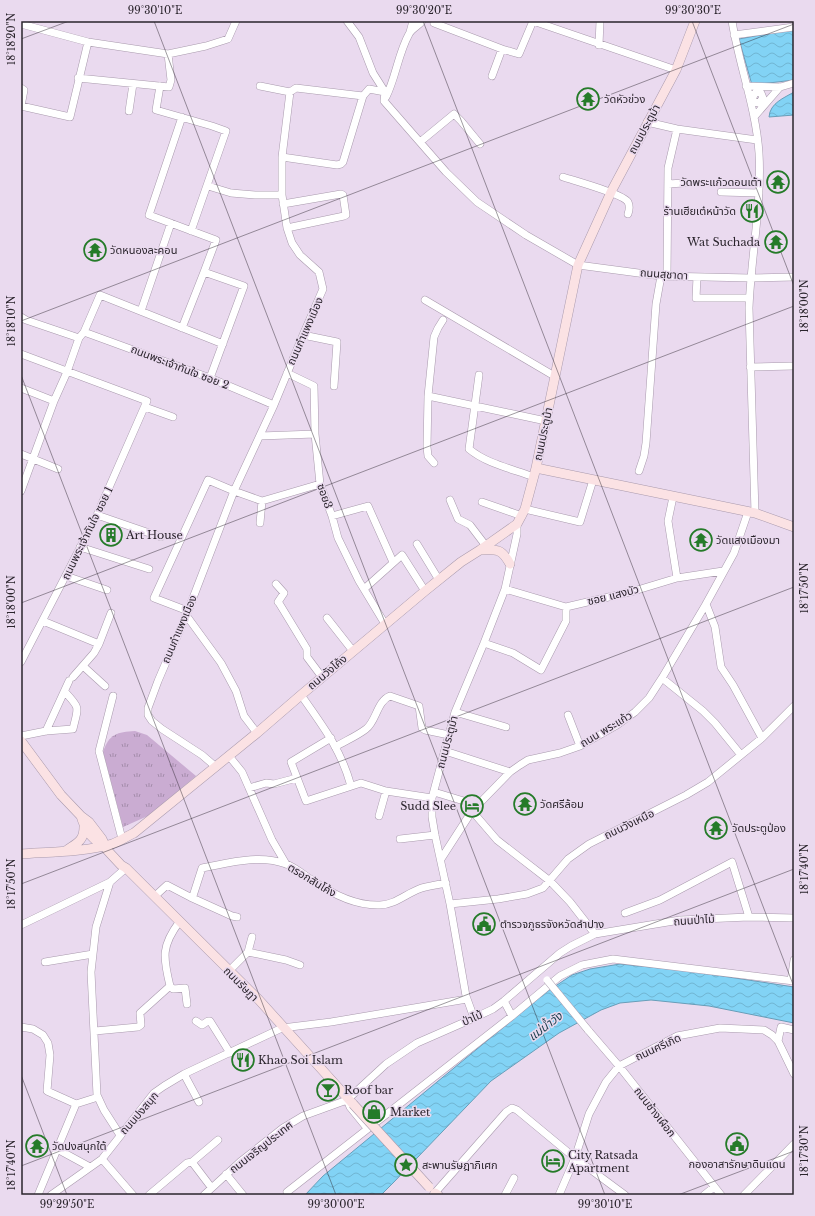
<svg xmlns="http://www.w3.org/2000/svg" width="815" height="1216" font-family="'Libre Baskerville','Noto Sans Thai',serif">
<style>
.grass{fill:url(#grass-tufts)}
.water{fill:url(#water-waves);stroke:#689eb9}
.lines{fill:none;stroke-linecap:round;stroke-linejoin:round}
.street-casing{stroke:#a99aad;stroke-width:8}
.secondary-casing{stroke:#a99aad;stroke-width:10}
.street{stroke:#fff;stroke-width:7}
.secondary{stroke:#fbe2e4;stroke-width:9}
.street-bridge-casing{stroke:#a99aad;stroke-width:8;stroke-linecap:butt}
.secondary-bridge-casing{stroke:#a99aad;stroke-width:10;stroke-linecap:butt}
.street-bridge{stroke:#fff;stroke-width:7}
.secondary-bridge{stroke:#fbe2e4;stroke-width:9}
.ticks{fill:none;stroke:#2a242c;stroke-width:1;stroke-opacity:0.45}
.labels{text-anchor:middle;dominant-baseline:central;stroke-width:3;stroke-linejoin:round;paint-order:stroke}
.poi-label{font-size:11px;fill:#2a242c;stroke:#eadaef;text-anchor:start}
.street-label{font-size:11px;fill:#2a242c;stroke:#eadaef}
.water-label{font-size:12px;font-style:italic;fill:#1c404f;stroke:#eadaef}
.neatline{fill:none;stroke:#2a242c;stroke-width:1.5}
.ticks-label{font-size:10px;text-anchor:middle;fill:#2a242c}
</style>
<defs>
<pattern id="grass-tufts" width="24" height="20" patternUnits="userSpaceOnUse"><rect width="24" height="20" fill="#caacd2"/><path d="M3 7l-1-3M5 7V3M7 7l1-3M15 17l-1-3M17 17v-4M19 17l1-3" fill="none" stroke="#a48cab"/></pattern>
<pattern id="water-waves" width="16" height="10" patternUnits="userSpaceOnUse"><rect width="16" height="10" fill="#82d3f5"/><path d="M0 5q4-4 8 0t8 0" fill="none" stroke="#70b5d2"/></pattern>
</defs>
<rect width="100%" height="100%" fill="#eadaef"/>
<path class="grass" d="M135,731L147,735L196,776L150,815L123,827L103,752C109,734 117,732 135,731Z"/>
<path class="water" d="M793,29L794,43V80L752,85L739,39Z
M794,92V115L769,117C770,103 784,98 794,92Z
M620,964L689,971L794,987V1023L709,1006L651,1000L620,1003L601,1010L559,1033L491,1081L393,1183L381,1195H305L323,1176L545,993L572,975L590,969Z"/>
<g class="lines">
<g class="street-casing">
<path id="street" d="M347,21L359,37L373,73L385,92
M533,21L676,70
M732,21C739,65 756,108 759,153C762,204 751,256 749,308L755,513
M434,23L502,49L519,54L533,21
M21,24L88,42
M410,32L413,21
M734,35L794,27
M599,45L600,21
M492,76L502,49
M78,78L169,87L171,80L168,54
M160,86L156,110L212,126L226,131L191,231
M260,86L290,92
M746,86L780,87
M21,88L24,90L21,106L70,117L88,42L168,54L206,46L228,39L236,21
M777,88L794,83
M385,92L384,101L446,172L477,202L526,235L578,265L661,276L750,278L794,277
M751,94L754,102L759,103L763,98L761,93L756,92L753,97
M386,97C396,77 398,54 409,34C412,28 419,26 422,21
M129,111L133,84
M754,117L780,87
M647,122L677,129L757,140
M420,142L454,114L461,121L480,144
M282,157L337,165L341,164L343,162L363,96
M563,177C575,181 623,194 628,202C630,206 629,211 628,214
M668,184L684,183
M208,186L231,193L255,195H282
M721,192L759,193
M283,204L341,194L343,195L346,215L344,216L287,228
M204,272L244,286L210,378
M667,276L668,168L677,129
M697,277L696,298H749
M425,300L556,377
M141,311L171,223
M21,317L26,320L79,338
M182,328L204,272L216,240L149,215L182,117
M84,332L210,378L274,405
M303,335L337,342L334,386
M21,354L147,401L97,515L21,662
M750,367L794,366
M287,373L314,386L315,434L320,484L332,516L338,538L359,581L385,624
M479,375L469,449C487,464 513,469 534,477
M21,388L54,401
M428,396L546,421
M145,407L173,417
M260,436L315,434
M21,454L58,469
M434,463L428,456L427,447L428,396L434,337L438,328L443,320
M639,471L644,456L646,443L656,304L661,276
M21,491L54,401L67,372L79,338L84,332L100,295L223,344
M673,497L668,521L677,578
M450,500L458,519L470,525L486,546
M482,502L522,516
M525,509L580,522L593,480
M97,515L161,537
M332,516L368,506L393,562
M260,523L262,501
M417,544L439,580
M80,547L149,569
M66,576L107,590
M276,584L284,593L278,602L279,603L307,649V657L322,677
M364,589L402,555L425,591
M505,589L566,607L634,591L677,578L723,571
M706,604L715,627L721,667L733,685L762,738
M188,611L154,598L208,480L234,491L262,501L320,484
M186,615L221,663L236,691L244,716L257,733
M327,618L353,651
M43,621L99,644
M484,643L513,653L541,670L566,621V607
M83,666L105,686
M73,677L94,653L99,644L111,613
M662,678L703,711L715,723L741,755
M301,695C322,725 341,749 351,786
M113,696L99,751L121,835
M455,712L506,727
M568,715L580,746
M46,731L69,681
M21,736L46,731L73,729C78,707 81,709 65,692
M331,738L291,762L306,801L361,783L386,791L432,798
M335,747C345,741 357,736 366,729C376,722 377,701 390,696L419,706L422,728L425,730L449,735
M445,751L510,772
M229,756L242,772L272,840L286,864
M216,767L202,755L162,729L152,721L148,715V708L158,681L188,611L234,491L274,405L303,335L323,289L319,272L300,255L292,243L287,228L282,195V157L290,92L296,88L363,96L369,89L385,92
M249,788L266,783L274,784L297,778
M434,792L477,805
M472,811L497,840L550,881L570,902L595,934
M379,816L386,791
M400,839L435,835
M441,859L472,811L510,772L520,765L528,760L560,753L580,746L617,725L635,712L649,698L662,678L706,604L734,553L748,512
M110,882L96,927L91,972L97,1095L104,1110L120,1135
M155,896L167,885L190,897L193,896L202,868C229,863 259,854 286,864C295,867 304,875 312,880C332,894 355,906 380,905C394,905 406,894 419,889C427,886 437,885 446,883
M190,897L232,916L237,917
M450,904L498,899L527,894L543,888L568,859L589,844L686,795L708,782L762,738L794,706
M625,913L660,900L732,862L749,917
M21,925L110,882L126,868
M248,952L286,960L300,965
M45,962L93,954
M229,971L248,952L252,937
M791,981L794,960
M170,986L173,989L185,988L187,1004
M504,1001L512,1016
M474,1018L466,996L450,904L435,835L432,817V798L455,712L484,643L505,589L517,534V524
M196,1021L202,1025L208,1021H210L230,1053
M21,1027L33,1029L43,1035L48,1043L50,1055L47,1091L76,1104
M588,1030L619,1066L721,1195
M95,1031L138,1027L141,1025L140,1013L170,986C163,957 161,946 180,921
M778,1041L781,1027L794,1030
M184,1074L199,1102
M348,1102L350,1107L367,1128
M76,1104L98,1097
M57,1149L90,1167
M102,1159L133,1195
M192,1162L211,1187
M226,1174L243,1195
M287,1192L512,1016L560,976L582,965L613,959L794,981
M38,1195L76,1104
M51,1195L102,1159L154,1093L164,1086L184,1074L282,1028L331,1022L467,999
M149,1195L187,1163L192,1162L218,1140
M204,1195L240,1162L283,1128L303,1116L347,1100L386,1064L417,1043L474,1018L493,1009L504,1001L560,953L571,946L595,934L680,920L749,917L794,918
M433,1195L506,1112L512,1108L517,1110L575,1158L625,1195
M505,1195L514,1178
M559,1195L575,1158L589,1114L606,1082L619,1066L677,1036L720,1028L764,1030L772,1035L778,1041L794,1074
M704,1195L714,1187
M744,1195L794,1144"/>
</g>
<g class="secondary-casing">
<path id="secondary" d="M536,468L755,513L794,527
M481,550C497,549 502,549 510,564
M21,741L61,795L81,816L89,822L102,839L107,850L121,865L126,868L259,1000L353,1104
M81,816C85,830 92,841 106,846
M67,850C77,843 84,841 84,827
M21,854C49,852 85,852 112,844C119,842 127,836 134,833L257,733L301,695L425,591L461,562L480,550L517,524L525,509L536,468L578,265L612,190L676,70L695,21
M435,1193L438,1195"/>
</g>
<use href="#street" class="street"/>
<use href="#secondary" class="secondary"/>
<g class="street-bridge-casing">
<path id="street-bridge" d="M547,980L588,1030"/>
</g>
<g class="secondary-bridge-casing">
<path id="secondary-bridge" d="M353,1104L429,1187"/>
</g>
<use href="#street-bridge" class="street-bridge"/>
<use href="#secondary-bridge" class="secondary-bridge"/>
</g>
<path class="ticks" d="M154,21L605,1195M423,21L794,987M692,21L794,286M21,39L69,21M21,321L794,24M21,375L336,1195M21,603L794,306M21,884L794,587M21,1075L67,1195M21,1166L794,869M678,1195L794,1151"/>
<defs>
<g id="temple-ring" transform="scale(1.15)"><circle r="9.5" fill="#eadaef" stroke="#257b29" stroke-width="1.5"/><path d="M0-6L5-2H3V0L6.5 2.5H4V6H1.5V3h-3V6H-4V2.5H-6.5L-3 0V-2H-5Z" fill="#257b29"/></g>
<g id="restaurant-ring" transform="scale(1.15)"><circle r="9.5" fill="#eadaef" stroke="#257b29" stroke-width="1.5"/><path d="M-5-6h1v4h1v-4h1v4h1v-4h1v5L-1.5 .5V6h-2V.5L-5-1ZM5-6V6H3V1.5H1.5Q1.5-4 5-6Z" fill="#257b29"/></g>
<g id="building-ring" transform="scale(1.15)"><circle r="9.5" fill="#eadaef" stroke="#257b29" stroke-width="1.5"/><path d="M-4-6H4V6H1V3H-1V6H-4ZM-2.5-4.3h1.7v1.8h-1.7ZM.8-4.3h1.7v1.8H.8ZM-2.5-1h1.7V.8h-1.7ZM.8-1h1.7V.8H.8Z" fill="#257b29"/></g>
<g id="hotel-ring" transform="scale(1.15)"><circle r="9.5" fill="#eadaef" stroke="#257b29" stroke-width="1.5"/><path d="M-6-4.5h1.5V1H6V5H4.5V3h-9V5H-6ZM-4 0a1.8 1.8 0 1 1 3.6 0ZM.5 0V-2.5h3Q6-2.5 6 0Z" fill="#257b29"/></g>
<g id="civic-ring" transform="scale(1.15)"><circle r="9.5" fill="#eadaef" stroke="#257b29" stroke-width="1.5"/><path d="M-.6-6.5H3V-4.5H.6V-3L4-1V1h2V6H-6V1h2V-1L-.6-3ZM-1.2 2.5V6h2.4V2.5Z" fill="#257b29"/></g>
<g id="bar-ring" transform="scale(1.15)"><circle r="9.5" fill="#eadaef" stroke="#257b29" stroke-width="1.5"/><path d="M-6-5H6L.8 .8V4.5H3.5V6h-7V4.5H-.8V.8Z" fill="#257b29"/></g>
<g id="shop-ring" transform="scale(1.15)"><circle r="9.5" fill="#eadaef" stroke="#257b29" stroke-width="1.5"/><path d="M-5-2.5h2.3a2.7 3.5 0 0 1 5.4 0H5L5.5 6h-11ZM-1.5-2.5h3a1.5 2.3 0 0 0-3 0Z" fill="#257b29"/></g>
<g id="sight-ring" transform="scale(1.15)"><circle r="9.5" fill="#eadaef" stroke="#257b29" stroke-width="1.5"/><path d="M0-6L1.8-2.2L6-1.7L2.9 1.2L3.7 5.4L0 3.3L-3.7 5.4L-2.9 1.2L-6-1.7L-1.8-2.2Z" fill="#257b29"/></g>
</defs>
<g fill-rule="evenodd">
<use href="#temple-ring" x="588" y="99"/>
<use href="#temple-ring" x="778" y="182"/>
<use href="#restaurant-ring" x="752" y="211"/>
<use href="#temple-ring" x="776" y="242"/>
<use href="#temple-ring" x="95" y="250"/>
<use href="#building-ring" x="111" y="535"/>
<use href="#temple-ring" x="701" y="540"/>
<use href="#temple-ring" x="525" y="804"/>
<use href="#hotel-ring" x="472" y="806"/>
<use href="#temple-ring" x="716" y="828"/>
<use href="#civic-ring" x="484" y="924"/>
<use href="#restaurant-ring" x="243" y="1060"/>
<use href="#bar-ring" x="328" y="1090"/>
<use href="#shop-ring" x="374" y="1112"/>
<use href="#civic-ring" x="737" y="1144"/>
<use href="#temple-ring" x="37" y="1146"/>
<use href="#hotel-ring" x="553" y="1161"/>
<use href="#sight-ring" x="406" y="1165"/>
</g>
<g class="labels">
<g class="poi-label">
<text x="604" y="99">วัดหัวข่วง</text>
<text x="762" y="182" text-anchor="end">วัดพระแก้วดอนเต้า</text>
<text x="736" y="211" text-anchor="end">ร้านเฮียเต๋หน้าวัด</text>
<text x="760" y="242" text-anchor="end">Wat Suchada</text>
<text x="110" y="250">วัดหนองละคอน</text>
<text x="126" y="535">Art House</text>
<text x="716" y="540">วัดแสงเมืองมา</text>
<text x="540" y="804">วัดศรีล้อม</text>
<text x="456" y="806" text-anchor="end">Sudd Slee</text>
<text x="732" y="828">วัดประตูป่อง</text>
<text x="500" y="924">ตำรวจภูธรจังหวัดลำปาง</text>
<text x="258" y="1060">Khao Soi Islam</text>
<text x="344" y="1090">Roof bar</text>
<text x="390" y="1112">Market</text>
<text x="52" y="1146">วัดปงสนุกใต้</text>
<text x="568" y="1155">City Ratsada<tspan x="568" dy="13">Apartment</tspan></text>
<text x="737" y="1164" text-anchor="middle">กองอาสารักษาดินแดน</text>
<text x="422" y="1165">สะพานรัษฎาภิเศก</text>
</g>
<g class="street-label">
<text transform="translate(644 129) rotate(-62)">ถนนประตูม้า</text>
<text transform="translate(664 274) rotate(4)">ถนนสุชาดา</text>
<text transform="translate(305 331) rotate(-66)">ถนนกำแพงเมือง</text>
<text transform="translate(180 367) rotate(21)">ถนนพระเจ้าทันใจ ซอย 2</text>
<text transform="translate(543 434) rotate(-78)">ถนนประตูม้า</text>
<text transform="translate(325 496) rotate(71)">ซอย3</text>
<text transform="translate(87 533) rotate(-64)">ถนนพระเจ้าทันใจ ซอย 1</text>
<text transform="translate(613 595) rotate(-14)">ซอย แสงบัว</text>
<text transform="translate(179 629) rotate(-67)">ถนนกำแพงเมือง</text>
<text transform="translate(327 672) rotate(-40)">ถนนวังโค้ง</text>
<text transform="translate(606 729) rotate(-31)">ถนน พระแก้ว</text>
<text transform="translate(447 742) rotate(-75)">ถนนประตูม้า</text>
<text transform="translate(629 824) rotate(-26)">ถนนวังเหนือ</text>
<text transform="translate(312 880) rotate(31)">ตรอกสันโค้ง</text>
<text transform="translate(694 920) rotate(-4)">ถนนป่าไม้</text>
<text transform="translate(241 984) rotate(45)">ถนนรัษฎา</text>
<text transform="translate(472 1018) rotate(-24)">ป่าไม้</text>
<text transform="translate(658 1047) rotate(-25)">ถนนศรีเกิด</text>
<text transform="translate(655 1112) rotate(52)">ถนนช้างเผือก</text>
<text transform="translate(139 1113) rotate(-49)">ถนนปงสนุก</text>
<text transform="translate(261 1147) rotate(-38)">ถนนเจริญประเทศ</text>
</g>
<g class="water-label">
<text transform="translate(545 1026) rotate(-37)">แม่น้ำวัง</text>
</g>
</g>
<rect width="815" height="1216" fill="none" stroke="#eadaef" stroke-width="44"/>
<rect x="22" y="22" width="771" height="1172" class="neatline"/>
<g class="ticks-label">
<text x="155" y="14">99°30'10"E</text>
<text x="424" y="14">99°30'20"E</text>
<text x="693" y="14">99°30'30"E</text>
<text transform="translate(11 39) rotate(-90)" y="4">18°18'20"N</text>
<text transform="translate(804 306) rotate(-90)" y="4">18°18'00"N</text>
<text transform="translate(11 321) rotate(-90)" y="4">18°18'10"N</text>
<text transform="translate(804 588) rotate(-90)" y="4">18°17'50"N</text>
<text transform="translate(11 602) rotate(-90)" y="4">18°18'00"N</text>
<text transform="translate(804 869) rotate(-90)" y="4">18°17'40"N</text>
<text transform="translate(11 884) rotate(-90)" y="4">18°17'50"N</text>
<text transform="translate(804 1151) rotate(-90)" y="4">18°17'30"N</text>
<text transform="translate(11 1165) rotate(-90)" y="4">18°17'40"N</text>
<text x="67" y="1208">99°29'50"E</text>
<text x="336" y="1208">99°30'00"E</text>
<text x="605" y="1208">99°30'10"E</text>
</g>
</svg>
